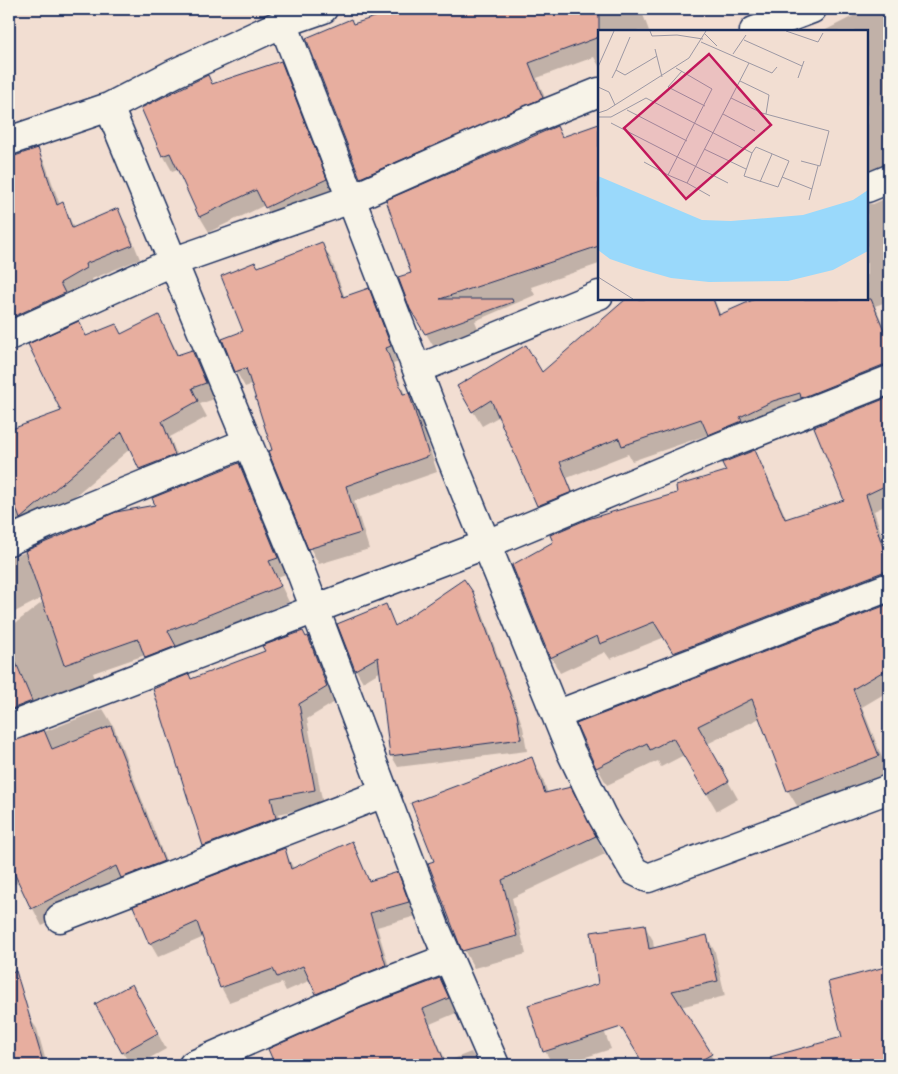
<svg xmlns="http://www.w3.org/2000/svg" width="898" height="1074" font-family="Delius,sans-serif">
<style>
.shadow{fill:#0003}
.building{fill:#e7ae9f;stroke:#1b2f5e}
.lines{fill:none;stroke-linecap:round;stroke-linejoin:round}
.street-casing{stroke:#1b2f5e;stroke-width:31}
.street{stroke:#f7f3e8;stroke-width:28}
.inset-road{fill:none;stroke:#9c98a4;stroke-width:1}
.view{fill:#c2185b;fill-opacity:0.15;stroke:#c2185b;stroke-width:2.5}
.inset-edge{fill:none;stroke:#1b2f5e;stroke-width:2.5}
</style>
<rect width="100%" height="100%" fill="#f2ded2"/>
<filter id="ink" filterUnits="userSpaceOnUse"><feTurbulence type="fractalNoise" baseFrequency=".02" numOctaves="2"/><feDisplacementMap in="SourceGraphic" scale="10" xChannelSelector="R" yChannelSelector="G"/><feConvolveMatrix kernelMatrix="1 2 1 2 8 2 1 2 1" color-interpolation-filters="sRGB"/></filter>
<g filter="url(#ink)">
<path class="shadow" d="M403,9H641L649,31H599V66L594,57L537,78L551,113L369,192L361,178L354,26Z
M867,9H889V181L867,191V31H824Z
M280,62L289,78L335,195L275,223L265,205L209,232L200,217L178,169L172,171L163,155L213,85Z
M599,126V183L586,188L596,208L599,212V264L531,287L535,295L475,321L480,333L435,349L411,308L413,274L562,138Z
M37,149L45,163L60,205L63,204L74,228L118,210L126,224L140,259L92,279L93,282L67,297L24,329L12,309L9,311V160Z
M889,197V301L875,306L889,339V382L719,450L710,434L632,461L628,454L567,478L580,507L547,521L538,506L500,416L482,426L458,387L542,374L629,299H714L721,316L758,299H867V204H873Z
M322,244L331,259L345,298L368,290L377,305L399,362L393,364L405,395L409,394L418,410L437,472L354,501L369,549L319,564L310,548L274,451L253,384L245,387L236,371L258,269Z
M159,316L179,356L192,351L201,367L214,399L200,404L207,417L170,437L183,471L149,485L131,448L30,534L9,545V425L13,430L63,412L79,323L87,337L121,335Z
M889,398V504L874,511L889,557V572L885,573L889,582L683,668L665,637L610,659L605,652L560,673L551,657L679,494L728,472L754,451L763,467L787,520L846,501L815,427Z
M238,464L248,480L286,574L277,577L289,602L176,647L184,662L155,673L145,655L93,673L101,694L9,714V628L44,601L42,598L9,615V557L16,556L117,514L157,506Z
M472,593L480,606L523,727L527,751L398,767L391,755L381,671L363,682L356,670L339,625L385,605L396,627Z
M889,605V691L862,707L888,773L799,809L788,791L760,718L707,744L738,799L717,811L684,755L661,767L658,761L607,785L597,767L578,725Z
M308,638L317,653L335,702L307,719L323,805L278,814L284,833L213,861L204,845L154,690L191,680Z
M103,709L114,727L173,880L127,884L42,926L19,882L9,887V744L15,743Z
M532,759L542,777L548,794L580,806L605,854L512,898L526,954L474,968L464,950L435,862Z
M351,843L370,882L397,874L405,888L416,916L377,927L393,980L325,1008L311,980L286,991L282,983L229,1002L221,987L204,937L158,957L150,943L284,850L294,869Z
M644,925L653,940L654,949L707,937L715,952L725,996L680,1007L717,1065H657L627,1009Z
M889,967V1065H773L772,1058L844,1038L829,983Z
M440,979L456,1013L430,1024L446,1062L471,1052L479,1065H276L269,1050Z
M140,1001L166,1049L137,1065H130L96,1004Z
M594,1005L611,1049L561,1065H553L545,1051Z
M27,1014L37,1029L47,1065H9V1019Z"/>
<path class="building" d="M400,9H599V37L529,63L543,98L360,178L306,38L351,19L353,24Z
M281,61L327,179L265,208L256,190L199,217L170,153L162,156L141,108L208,75L212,84Z
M599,124V246L440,299H512L513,302L425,334L410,309L398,277L411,273L386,200L557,126L562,137Z
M38,148L57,205L63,202L72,228L118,208L133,245L85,264L86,268L60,283L65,293L15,316L9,304V158Z
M322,242L343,297L369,288L391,346L386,348L403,394L409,393L429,456L346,486L361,533L308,549L268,451L272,450L246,368L235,372L222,339L243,331L221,276L255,262L258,267Z
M626,299H713L719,315L755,299H871L889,342V365H883L801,398L800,393L773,401L740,417L742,421L708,435L701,419L622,446L619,438L560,462L572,492L537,506L491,400L472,412L457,386L526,345L542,372Z
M159,315L177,355L192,350L206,383L192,388L198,401L162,421L175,455L139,469L122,432L20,519L9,488V430L61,411L28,344L79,321L86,336L116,324L121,334Z
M889,397V484L866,495L889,566V572H883L673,653L654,622L600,644L597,636L550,658L512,565L553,542L550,535L588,519L677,493L676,486L726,471L722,463L755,450L785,519L844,500L814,427Z
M239,463L278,558L269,561L281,586L168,631L176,646L145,658L138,639L64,665L25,551L116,512L155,505L152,498Z
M464,579L473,592L517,714L521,739L390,756L378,657L355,670L337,624L386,604L395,626Z
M889,604V668L853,689L879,756L787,791L752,699L698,726L729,781L706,794L673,738L650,750L647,743L596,768L576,724Z
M303,631L306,637L308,636L327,687L299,704L315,790L271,798L276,818L203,846L153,689L189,674L191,679L265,651L262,646Z
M9,646L32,701L9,710Z
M111,726L164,861L121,878L116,866L31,909L9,862V742L44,730L52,749Z
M532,757L545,793L571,787L596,836L502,880L517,936L462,951L428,863L434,861L411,803Z
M352,841L369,881L398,872L409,902L370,913L386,965L316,994L303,966L277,977L273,969L220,988L197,922L149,944L133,906L285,848L291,869Z
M645,924L649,949L707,935L718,981L672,991L712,1054L693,1065H644L621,1027L543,1052L528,1005L598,984L591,932Z
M889,966V1065H772L770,1057L842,1037L828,982Z
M16,971L44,1065H9V972Z
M440,978L449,998L423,1009L446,1065H275L268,1049L363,1007Z
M132,984L158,1033L122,1053L95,1004Z"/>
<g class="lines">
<g class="street-casing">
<path id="street" d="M283,23L323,9
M754,31L812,9
M9,141L109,107
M867,188L889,179
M9,336L172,262L351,199L527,121L599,92
M418,369L599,295
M9,541L49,523L248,442
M556,715L889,587
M9,727L315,609L487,544L722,446L889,380
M60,918L384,793
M193,1065L357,993L448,958
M495,1065L435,927L299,567L109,107L175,73L283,23L450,455L571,752L602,816L634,871L648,878L889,789"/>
</g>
<use href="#street" class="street"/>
</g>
</g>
<g transform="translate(598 30)">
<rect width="270" height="270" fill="#f2ded2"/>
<path d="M0,146L104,190L133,191L205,185L255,170L270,160V221L235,240L190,251L111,252L73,248L38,238L12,229L0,220Z" fill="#9ad9fb"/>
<path class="inset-road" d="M52,1L54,6L79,5L105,9M188,1L220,12L225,3M107,4L119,16M146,10L204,36M57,19L64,47M135,24L148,5M151,33L174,43L179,37M0,37L16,1M78,38L114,59L70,145L89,153L151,33L103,12M18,40L32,7M84,41L70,57L107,76M14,48L18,40L27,45L59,26M200,48L206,31M142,51L171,65L168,84M0,57L11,62L17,75M133,68L164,83L231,101L222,136L203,131M29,80L89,111M0,83L9,80L91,28L108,1M125,84L157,101M0,87H13L48,68L154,123L158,117L191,131L180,157L146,146L154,123M13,93L130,153M106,119L148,139M46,132L70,145M184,147L214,159M162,152L174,124M89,153L112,166M211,170L220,136M0,247L35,269"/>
<path class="view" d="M111,24L173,95L88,169L26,98Z"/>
<rect width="270" height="270" class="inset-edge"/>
</g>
<rect width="898" height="1074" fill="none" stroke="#f7f3e8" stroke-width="30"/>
<rect x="15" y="15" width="868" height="1044" fill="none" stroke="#1b2f5e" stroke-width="2" filter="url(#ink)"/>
</svg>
